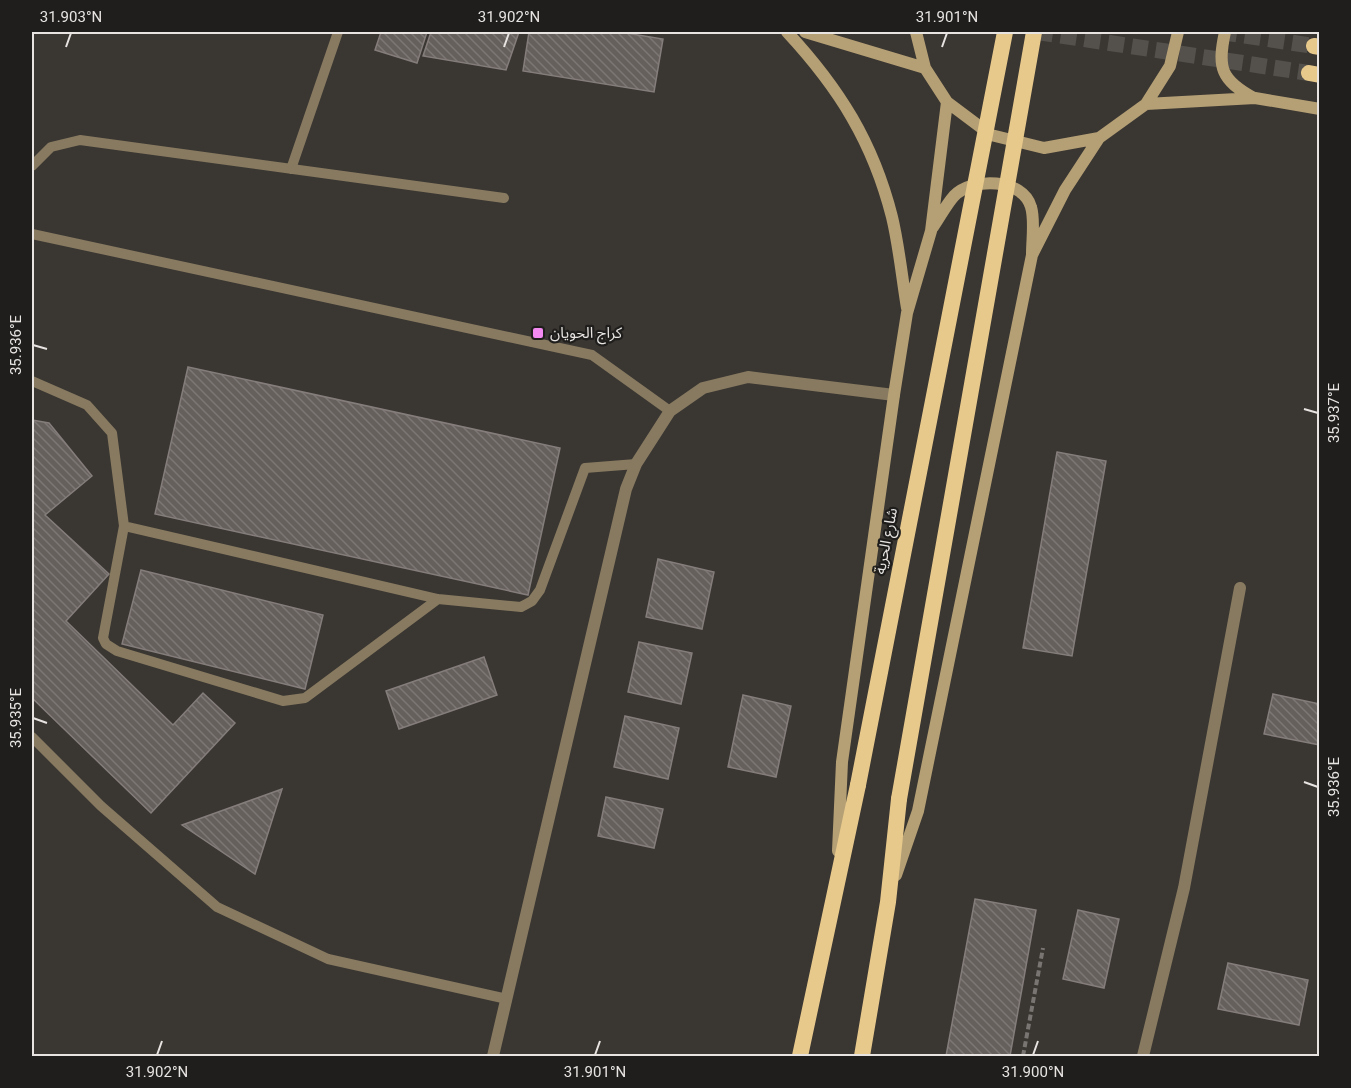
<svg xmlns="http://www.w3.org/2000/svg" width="1351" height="1088" font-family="Roboto,'Noto Sans Arabic',sans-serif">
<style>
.building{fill:url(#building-back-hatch);stroke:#847d7b;stroke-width:1.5}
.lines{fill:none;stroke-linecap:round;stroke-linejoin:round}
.trunk-tunnel{stroke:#54504c;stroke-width:16;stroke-dasharray:16 8;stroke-linecap:butt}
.path{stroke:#797572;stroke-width:4;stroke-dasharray:6 3;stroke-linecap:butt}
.service{stroke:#877a60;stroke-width:10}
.minor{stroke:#877a60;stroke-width:12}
.secondary{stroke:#b5a075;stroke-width:12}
.trunk{stroke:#e8c98c;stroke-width:16}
.trunk-bridge{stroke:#e8c98c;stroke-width:16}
.ticks{fill:none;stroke:#e7e4e2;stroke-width:2}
.poi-dot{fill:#f389f1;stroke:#1f1e1c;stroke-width:2}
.labels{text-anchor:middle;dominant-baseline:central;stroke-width:4.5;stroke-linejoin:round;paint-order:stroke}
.poi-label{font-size:15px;fill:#e7e4e2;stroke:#1f1e1c;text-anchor:start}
.street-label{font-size:15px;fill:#e7e4e2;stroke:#1f1e1c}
.neatline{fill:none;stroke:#e7e4e2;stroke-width:2}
.ticks-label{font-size:15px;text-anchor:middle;fill:#e7e4e2}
</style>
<defs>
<pattern id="building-back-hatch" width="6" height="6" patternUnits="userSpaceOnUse" patternTransform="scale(1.5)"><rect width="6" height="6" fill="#66605d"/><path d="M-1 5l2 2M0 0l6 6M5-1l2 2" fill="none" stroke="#7c7774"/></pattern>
</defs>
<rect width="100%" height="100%" fill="#3a3632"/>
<path class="building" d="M381,32H427L417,63L375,50Z
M431,32H519L506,70L423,56Z
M529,32H620L663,39L654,92L523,71Z
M188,367L560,448L528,595L155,514Z
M32,420L49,423L92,476L45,515L109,574L66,621L173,725L203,693L235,723L151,813L32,698Z
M1057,452L1106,461L1072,656L1023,648Z
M658,559L714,572L702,629L646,617Z
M141,570L323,615L305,689L122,644Z
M639,642L692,653L681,704L628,692Z
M484,657L497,695L399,729L386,691Z
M1273,694L1320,704V745L1264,734Z
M743,695L791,706L776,777L728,767Z
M625,716L679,728L668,779L614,767Z
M282,789L255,874L182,825Z
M606,797L663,809L654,848L598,836Z
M975,899L1036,910L1010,1056H946Z
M1078,910L1119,919L1104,988L1063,979Z
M1228,963L1308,980L1299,1025L1218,1009Z"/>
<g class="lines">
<path class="trunk-tunnel" d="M1037,32L1309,73
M1221,32L1314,46"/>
<path class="path" d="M1023,1056L1043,948"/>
<path class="service" d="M32,166L51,147L80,140L504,198
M291,169L338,32
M32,234L592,355L670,411
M32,381L87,405L112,433L124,526L438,599L521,607L532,601L540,590L585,468L636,464
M124,526L103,638L106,644L117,651L283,701L305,698L438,599
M32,737L101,806L217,907L328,959L507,999"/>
<path class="minor" d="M493,1056L626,489L636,464L670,411L703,388L748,377L894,395
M1143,1056L1184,888L1240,588"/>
<path class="secondary" d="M787,32C839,88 873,142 892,217C899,246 902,278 907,308
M805,32L925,68
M916,32L925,68L947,102L991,135L1044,148L1099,138L1146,104L1170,66L1178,32
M1225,32C1217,68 1221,80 1254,98
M1146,104L1255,98L1320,109
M933,227C940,217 946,205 954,196C972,177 1023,178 1031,207C1035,220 1032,239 1032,254
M838,851L842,762L894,395L907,313L931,231L947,102
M896,875L918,811L1032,255L1065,190L1099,138"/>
<path class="trunk" d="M1314,46L1320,47
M1309,73L1320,75
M800,1056L858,785
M862,1056L888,902L899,799"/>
<path class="trunk-bridge" d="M858,785L1005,32
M899,799L1034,32"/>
</g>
<path class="ticks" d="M66,47L71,33M504,47L509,33M942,47L947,33M33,345L47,349M1304,409L1318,413M33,718L47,723M1304,782L1318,787M157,1055L162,1041M595,1055L600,1041M1033,1055L1038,1041"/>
<rect class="poi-dot" x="532" y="327" width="12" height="12" rx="3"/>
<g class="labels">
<g class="poi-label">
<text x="550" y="333">كراج الحويان</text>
</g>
<g class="street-label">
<text transform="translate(886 541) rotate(-79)">شارع الحرية</text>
</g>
</g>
<rect width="1351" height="1088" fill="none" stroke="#1f1e1c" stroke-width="66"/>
<rect x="33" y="33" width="1285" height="1022" class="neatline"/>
<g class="ticks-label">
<text x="71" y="22">31.903°N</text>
<text x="509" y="22">31.902°N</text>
<text x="947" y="22">31.901°N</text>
<text transform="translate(16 345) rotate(-90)" y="5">35.936°E</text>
<text transform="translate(1334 413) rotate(-90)" y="5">35.937°E</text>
<text transform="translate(16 718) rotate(-90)" y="5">35.935°E</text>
<text transform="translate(1334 787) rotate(-90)" y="5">35.936°E</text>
<text x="157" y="1077">31.902°N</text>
<text x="595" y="1077">31.901°N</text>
<text x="1033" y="1077">31.900°N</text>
</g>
</svg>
